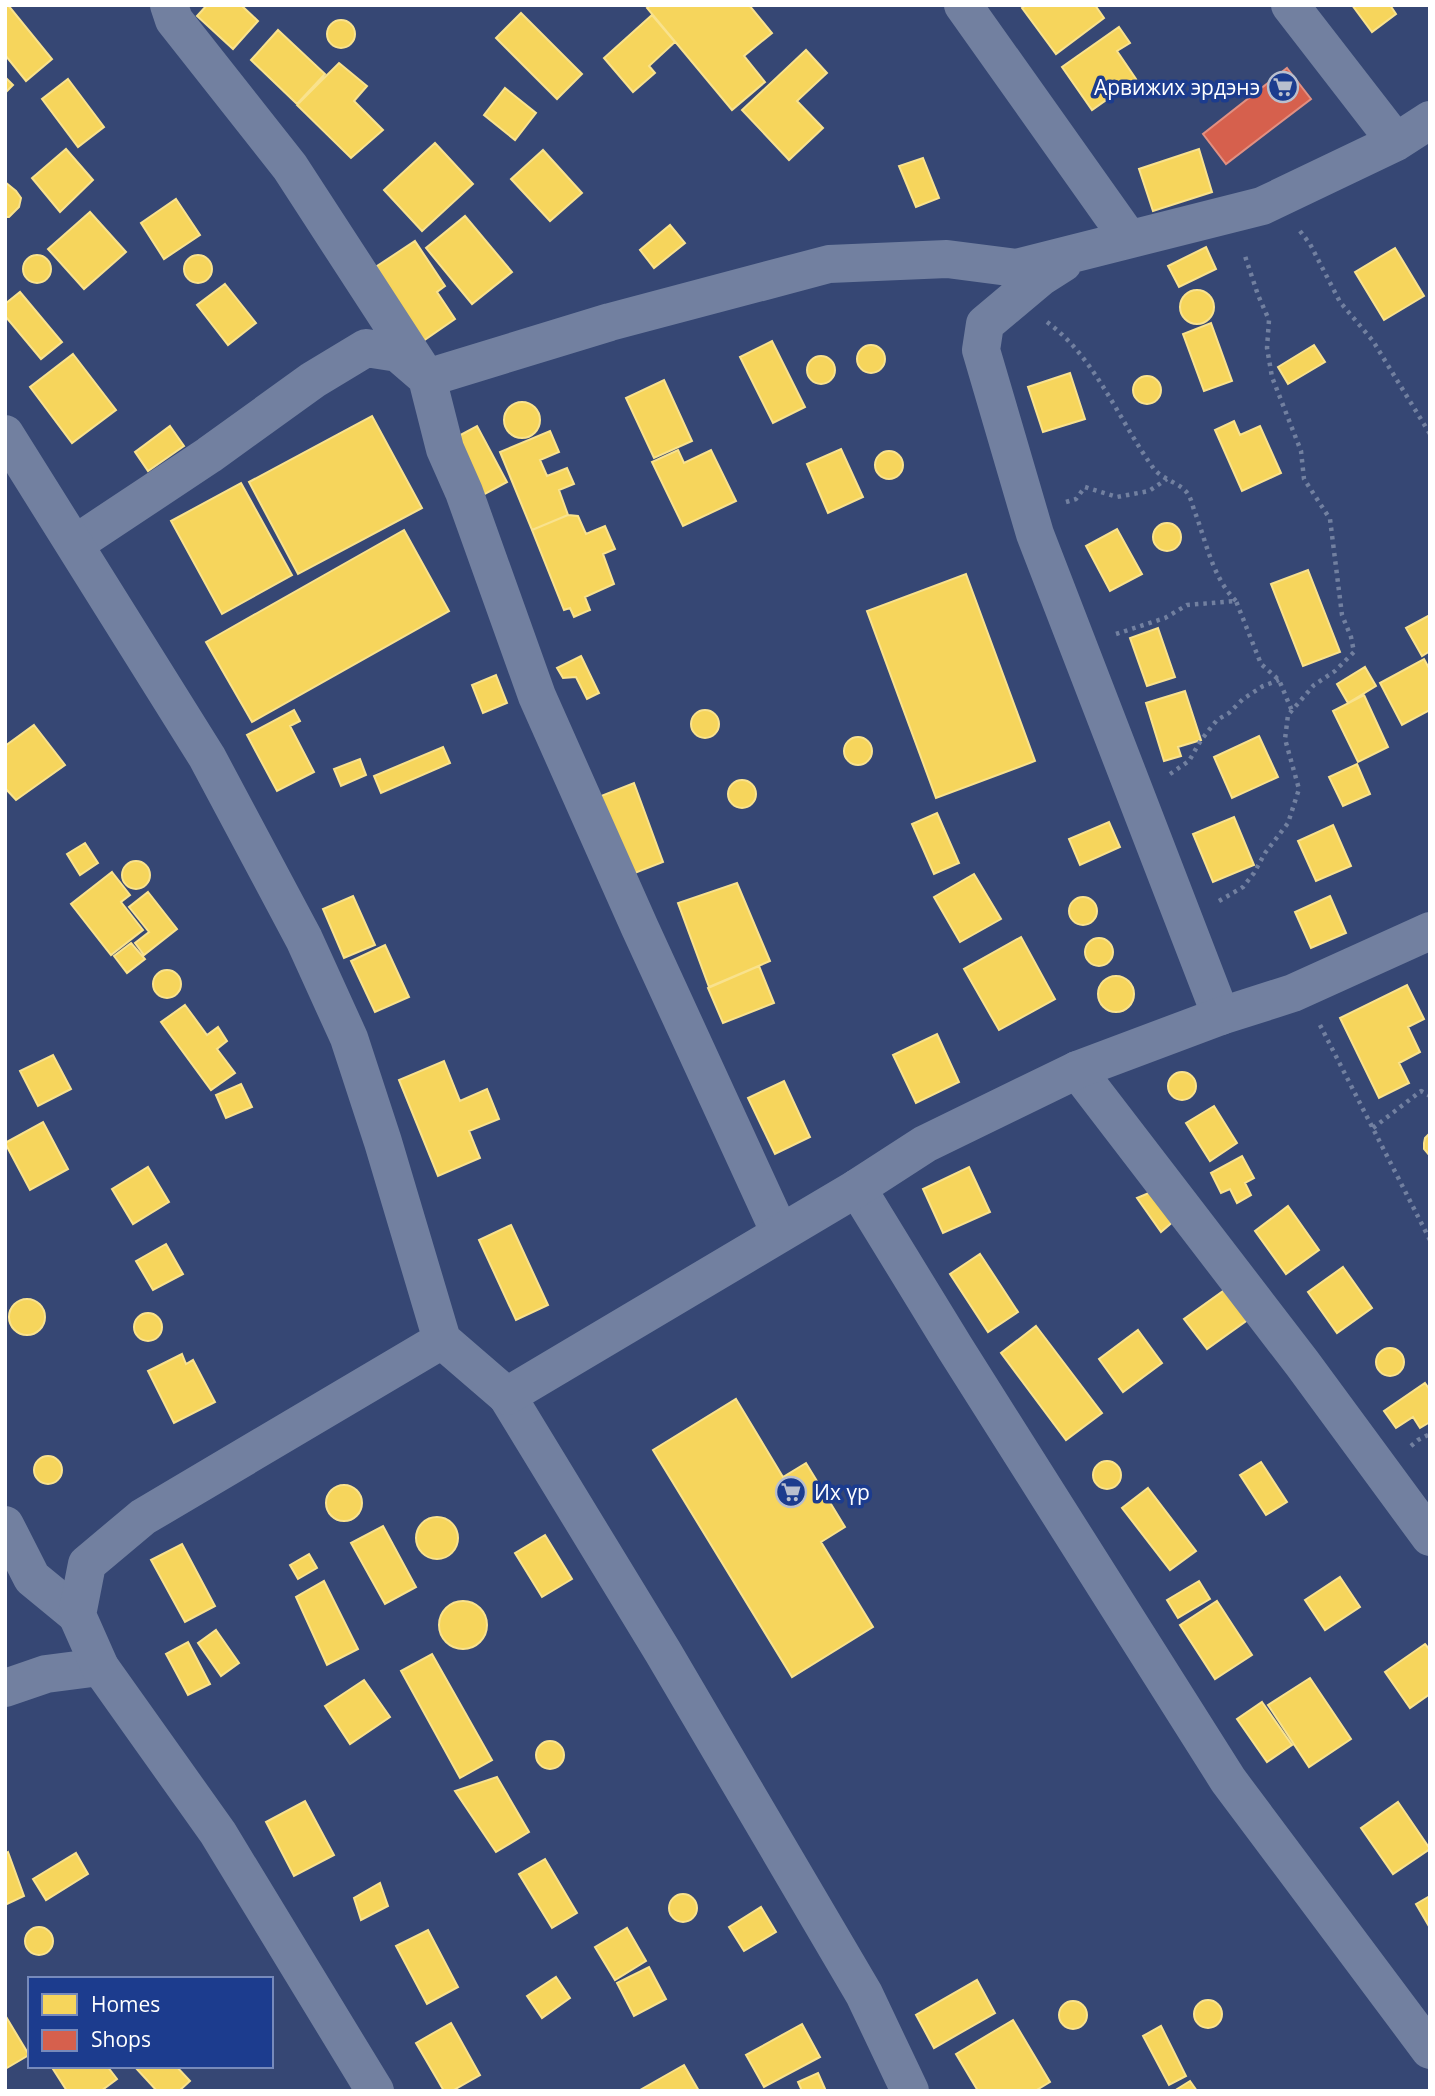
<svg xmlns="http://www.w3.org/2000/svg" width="1435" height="2096" font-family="'Open Sans',sans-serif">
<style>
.homes{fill:#f6d55c;stroke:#f9e28d;stroke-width:2}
.shops{fill:#d6604d;stroke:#e29082;stroke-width:2}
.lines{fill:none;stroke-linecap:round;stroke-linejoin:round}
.path{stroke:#7280a0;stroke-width:4.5;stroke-dasharray:3.5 5;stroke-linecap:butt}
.minor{stroke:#7280a0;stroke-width:38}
.tertiary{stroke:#7280a0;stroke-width:38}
.labels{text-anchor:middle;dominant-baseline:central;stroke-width:7;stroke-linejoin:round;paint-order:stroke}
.poi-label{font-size:21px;fill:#fff;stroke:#1c3c8e;text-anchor:end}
</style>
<rect width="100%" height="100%" fill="#364774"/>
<path class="homes" d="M5,5H8L52,59L26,81L5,55Z
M207,5H241L258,21L233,49L197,16Z
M651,5H749L772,33L744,56L765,82L732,110L647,8Z
M1026,5H1095L1104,18L1056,54L1022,8Z
M1352,5H1390L1396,14L1372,32Z
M521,13L582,74L557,99L496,38Z
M652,15L675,42L649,66L655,73L633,92L604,58Z
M327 34a14 14 0 1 1 28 0a14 14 0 1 1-28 0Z
M1119,27L1130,43L1117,51L1136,79L1092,110L1062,67Z
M278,30L325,74L297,104L251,60Z
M806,50L827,73L797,101L823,128L789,160L742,110Z
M339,63L367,86L354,101L383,130L351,158L297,105Z
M5,77L13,85L5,93Z
M68,79L104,127L78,147L42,99Z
M505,88L536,113L515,140L484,115Z
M435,143L473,184L422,231L384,190Z
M66,149L93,180L60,212L32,178Z
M1199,149L1212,192L1153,211L1139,169Z
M543,150L582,193L550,221L511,179Z
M923,158L939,198L916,207L899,166Z
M5,182L16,191L21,198L19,207L9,217H5Z
M176,199L200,235L164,259L141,223Z
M90,212L126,252L84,289L48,249Z
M465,216L512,272L472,304L426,248Z
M670,225L685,243L654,268L640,250Z
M415,241L445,286L437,292L455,319L423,341L374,268Z
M1206,247L1216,269L1179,287L1168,266Z
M1395,248L1424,296L1384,320L1355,272Z
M184 269a14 14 0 1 1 28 0a14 14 0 1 1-28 0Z
M23 269a14 14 0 1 1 28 0a14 14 0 1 1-28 0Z
M225,284L256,323L228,345L197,305Z
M1180 307a17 17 0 1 1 34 0a17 17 0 1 1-34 0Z
M20,292L62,342L41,359L5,316V304Z
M1211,323L1232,381L1204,391L1183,334Z
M772,341L805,407L773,423L740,357Z
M857 359a14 14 0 1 1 28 0a14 14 0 1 1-28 0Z
M1314,345L1325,362L1288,384L1278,367Z
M73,354L116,410L72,443L30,387Z
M807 370a14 14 0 1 1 28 0a14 14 0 1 1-28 0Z
M1070,373L1085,419L1043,432L1028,387Z
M1133 390a14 14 0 1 1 28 0a14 14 0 1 1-28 0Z
M664,380L692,441L654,458L626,398Z
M504 420a18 18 0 1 1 36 0a18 18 0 1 1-36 0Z
M372,416L422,508L298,574L249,482Z
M1234,421L1240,435L1260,426L1281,473L1242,491L1215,430Z
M170,426L184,446L148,471L135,452Z
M477,426L507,482L483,495L453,439Z
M550,431L559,452L540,460L547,476L567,468L574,484L559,490L568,515L532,530L500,452Z
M841,449L863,497L828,513L807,464Z
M678,450L684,463L711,450L736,501L683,526L652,462Z
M875 465a14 14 0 1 1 28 0a14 14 0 1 1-28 0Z
M241,483L292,575L222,614L171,521Z
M568,515L578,516L586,534L605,526L615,549L603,554L614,584L585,597L590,610L574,617L570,608L564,610L532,530Z
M1153 537a14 14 0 1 1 28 0a14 14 0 1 1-28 0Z
M1117,529L1142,574L1110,591L1086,546Z
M404,530L449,611L252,722L206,642Z
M1308,570L1340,652L1303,666L1271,584Z
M966,574L1035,761L936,798L867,611Z
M1430,615V651L1422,656L1406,628Z
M1158,628L1175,677L1147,686L1130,638Z
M581,656L599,693L587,699L576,677L563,678L557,668Z
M1424,659L1430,670V710L1402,725L1380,683Z
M1365,667L1376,686L1348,703L1337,684Z
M496,675L507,703L483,713L472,685Z
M1185,691L1201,740L1178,747L1181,756L1164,761L1146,703Z
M1364,695L1388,747L1358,762L1333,711Z
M691 724a14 14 0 1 1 28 0a14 14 0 1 1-28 0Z
M294,710L300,721L290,726L314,772L277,791L247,735Z
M34,725L65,765L16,800L5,788V746Z
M1259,736L1278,777L1232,798L1214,757Z
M844 751a14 14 0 1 1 28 0a14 14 0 1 1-28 0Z
M443,747L450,763L381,793L374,776Z
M360,759L366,775L341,786L334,769Z
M1357,764L1370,794L1343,806L1329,777Z
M728 794a14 14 0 1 1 28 0a14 14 0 1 1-28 0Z
M634,783L663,862L627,876L596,798Z
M937,813L959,863L934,874L912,824Z
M1234,817L1254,865L1213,882L1193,834Z
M1109,822L1120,847L1080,865L1069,839Z
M1333,825L1351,866L1316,881L1298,841Z
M85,843L98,863L80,875L67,854Z
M122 875a14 14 0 1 1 28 0a14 14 0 1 1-28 0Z
M112,872L130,895L121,902L143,930L111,955L71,904Z
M974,874L1001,919L960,942L934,897Z
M737,883L770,961L709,987L678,903Z
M148,892L177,929L144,955L135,943L149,932L129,907Z
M353,896L375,945L344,958L323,909Z
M1330,896L1346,933L1311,948L1295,912Z
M1069 911a14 14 0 1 1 28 0a14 14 0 1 1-28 0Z
M1021,937L1055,999L999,1030L964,969Z
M1085 952a14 14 0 1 1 28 0a14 14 0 1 1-28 0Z
M131,943L145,959L127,973L114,956Z
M385,945L409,997L375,1012L351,961Z
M759,966L774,1003L723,1023L708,988Z
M153 984a14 14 0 1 1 28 0a14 14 0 1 1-28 0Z
M1098 994a18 18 0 1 1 36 0a18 18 0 1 1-36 0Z
M1407,985L1424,1019L1408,1027L1420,1052L1399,1063L1409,1083L1379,1098L1340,1018Z
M185,1005L207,1035L218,1027L227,1041L217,1049L235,1073L211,1090L161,1022Z
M937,1034L959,1082L916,1103L893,1055Z
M53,1055L71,1089L38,1106L20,1071Z
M444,1061L460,1101L487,1089L499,1119L469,1131L480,1158L438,1176L399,1080Z
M1168 1086a14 14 0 1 1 28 0a14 14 0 1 1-28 0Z
M784,1081L810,1137L775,1154L748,1098Z
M241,1084L252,1107L226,1118L216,1095Z
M1214,1106L1237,1143L1210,1161L1186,1123Z
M43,1122L68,1169L30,1190L5,1143Z
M1430,1133V1156L1424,1149V1143L1425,1138Z
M1242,1156L1254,1178L1245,1183L1251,1195L1237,1203L1230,1189L1221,1193L1211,1173Z
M148,1167L169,1202L133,1224L112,1189Z
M969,1167L990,1212L943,1233L923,1189Z
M1163,1187L1183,1213L1161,1232L1137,1198Z
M1288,1206L1319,1250L1286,1274L1255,1231Z
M511,1225L548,1305L516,1320L479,1240Z
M166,1244L183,1274L153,1290L136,1261Z
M980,1254L1018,1312L988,1332L950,1274Z
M1343,1267L1372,1308L1337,1333L1308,1292Z
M1226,1289L1249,1319L1207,1349L1184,1319Z
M9 1317a18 18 0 1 1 36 0a18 18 0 1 1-36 0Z
M134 1327a14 14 0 1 1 28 0a14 14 0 1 1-28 0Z
M1036,1326L1102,1413L1066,1440L1001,1353Z
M1138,1330L1162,1363L1123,1392L1099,1359Z
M1376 1362a14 14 0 1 1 28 0a14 14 0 1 1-28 0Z
M182,1354L186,1364L193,1360L215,1402L174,1423L148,1371Z
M1425,1383L1430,1390V1422L1420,1428L1413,1417L1396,1428L1384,1411Z
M736,1399L783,1477L806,1463L845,1527L821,1542L873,1627L792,1677L653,1450Z
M34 1470a14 14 0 1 1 28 0a14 14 0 1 1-28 0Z
M1093 1475a14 14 0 1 1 28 0a14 14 0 1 1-28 0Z
M1261,1462L1287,1502L1266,1515L1240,1475Z
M326 1503a18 18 0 1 1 36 0a18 18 0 1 1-36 0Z
M1148,1488L1196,1551L1170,1570L1122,1508Z
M416 1538a21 21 0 1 1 42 0a21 21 0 1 1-42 0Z
M383,1526L416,1587L385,1604L351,1543Z
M545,1535L572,1579L542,1597L515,1553Z
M182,1544L215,1606L185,1622L151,1560Z
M309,1554L317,1568L298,1579L290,1565Z
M1340,1577L1360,1607L1325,1630L1305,1600Z
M324,1581L358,1649L327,1665L296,1597Z
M1199,1581L1210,1599L1178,1618L1167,1600Z
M1217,1601L1252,1655L1215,1679L1180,1625Z
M439 1625a24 24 0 1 1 48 0a24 24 0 1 1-48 0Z
M216,1630L239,1663L221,1676L198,1643Z
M188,1642L210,1684L188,1695L166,1654Z
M1425,1644L1430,1650V1694L1410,1708L1385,1672Z
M432,1654L492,1760L460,1778L401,1671Z
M1310,1678L1351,1739L1309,1767L1268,1705Z
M364,1680L390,1717L350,1744L325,1706Z
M1262,1702L1292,1745L1267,1762L1237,1719Z
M536 1755a14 14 0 1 1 28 0a14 14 0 1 1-28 0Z
M497,1777L529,1832L496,1852L455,1791Z
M305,1801L334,1855L294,1876L266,1822Z
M1398,1802L1430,1849L1393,1874L1361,1828Z
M8,1852L24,1896L5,1905V1854Z
M76,1853L88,1874L46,1900L33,1879Z
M545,1859L577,1913L552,1928L519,1874Z
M380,1883L388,1906L361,1920L354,1898Z
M669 1908a14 14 0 1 1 28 0a14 14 0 1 1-28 0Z
M1430,1896V1928L1416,1904Z
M761,1907L776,1932L744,1951L729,1927Z
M25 1941a14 14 0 1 1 28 0a14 14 0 1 1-28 0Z
M627,1928L646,1961L615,1980L595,1947Z
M428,1930L458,1987L427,2004L396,1946Z
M649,1967L666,1999L634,2016L617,1983Z
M556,1977L570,1998L542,2018L527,1996Z
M977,1980L995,2013L934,2048L916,2015Z
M1194 2014a14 14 0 1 1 28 0a14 14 0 1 1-28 0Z
M1059 2015a14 14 0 1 1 28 0a14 14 0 1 1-28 0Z
M5,2015L29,2055L5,2069Z
M1013,2020L1050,2082L1035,2091H978L956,2054Z
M451,2023L480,2075L452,2091H444L416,2043Z
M802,2024L820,2057L764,2087L746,2055Z
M1161,2026L1186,2076L1169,2085L1143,2036Z
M684,2065L699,2091H640V2090Z
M51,2066H107L117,2079L101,2091H67Z
M134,2066H176L190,2081L179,2091H157Z
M818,2073L826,2091H802L798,2082Z
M1190,2081L1197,2091H1174Z"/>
<path class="shops" d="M1287,68L1311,99L1226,164L1203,134Z"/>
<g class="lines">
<path class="path" d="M1300,231L1310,244L1340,302L1373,341L1430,434
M1047,322C1096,358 1119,421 1154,469C1163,480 1181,483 1188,494C1192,500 1193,509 1196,515C1207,545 1213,578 1236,601
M1066,502L1076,499L1085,487L1117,497L1149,491L1167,479
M1116,634L1165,618L1187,605L1236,601L1261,664L1279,680L1292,711
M1170,774L1189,761L1201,740L1217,720L1229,713L1243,699L1263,686L1279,680
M1219,901L1243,887L1254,873L1265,853L1288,823L1299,789L1285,739L1288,715L1314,685L1335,671L1354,652L1351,637L1342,615L1330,519L1304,479L1301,451L1272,377L1267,348L1269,320L1258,295L1244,253
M1320,1025L1430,1240
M1373,1128L1421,1091L1430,1096
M1411,1446L1418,1440L1430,1434"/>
<path class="minor" d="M169,5L174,20L290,167L427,378L610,322L829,264L947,259L1016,268L1262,206L1396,142L1430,120
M963,5L1129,239
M1290,5L1396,142
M1063,263L1041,277L985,324L981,350L1035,534L1221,1016
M75,544L209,455L313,380L366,348L398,353L427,378L445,449L464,492L537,696L640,928L780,1233
M1077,1070L1302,1363L1430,1537
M857,1188L955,1348L1228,1780L1430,2050
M507,1396L663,1652L864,1994L910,2091
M5,1525L32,1578L77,1615
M5,1688L46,1674L100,1667"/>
<path class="tertiary" d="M5,434L207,757L304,939L349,1038L383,1142L442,1340L507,1396L857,1188L925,1144L1077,1070L1221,1016L1293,993L1430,931
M375,2091L218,1833L100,1667L77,1615L87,1564L143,1517L442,1340"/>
</g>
<defs>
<g id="supermarket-ring" transform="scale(1.575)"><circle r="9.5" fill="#1c3c8e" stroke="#b9bfce" stroke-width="1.5"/><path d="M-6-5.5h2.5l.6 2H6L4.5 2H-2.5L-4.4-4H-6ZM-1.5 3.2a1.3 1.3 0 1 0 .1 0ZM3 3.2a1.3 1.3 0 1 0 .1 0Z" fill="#b9bfce"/></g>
</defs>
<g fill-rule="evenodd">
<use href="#supermarket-ring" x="1283" y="87"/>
<use href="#supermarket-ring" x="791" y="1492"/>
</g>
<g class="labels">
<g class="poi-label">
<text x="1260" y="87">Арвижих эрдэнэ</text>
<text x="814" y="1492" text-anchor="start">Их үр</text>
</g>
</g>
<rect width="1435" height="2096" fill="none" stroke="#ffffff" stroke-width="14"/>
<rect x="28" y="1977" width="245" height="91" fill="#1c3c8e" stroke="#778abb" stroke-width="2"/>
<rect x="42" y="1994" width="35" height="21" fill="#f6d55c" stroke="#778abb" stroke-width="2"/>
<text x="91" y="2012" font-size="21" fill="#ffffff">Homes</text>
<rect x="42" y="2030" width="35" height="21" fill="#d6604d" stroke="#778abb" stroke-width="2"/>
<text x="91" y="2047" font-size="21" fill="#ffffff">Shops</text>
</svg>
